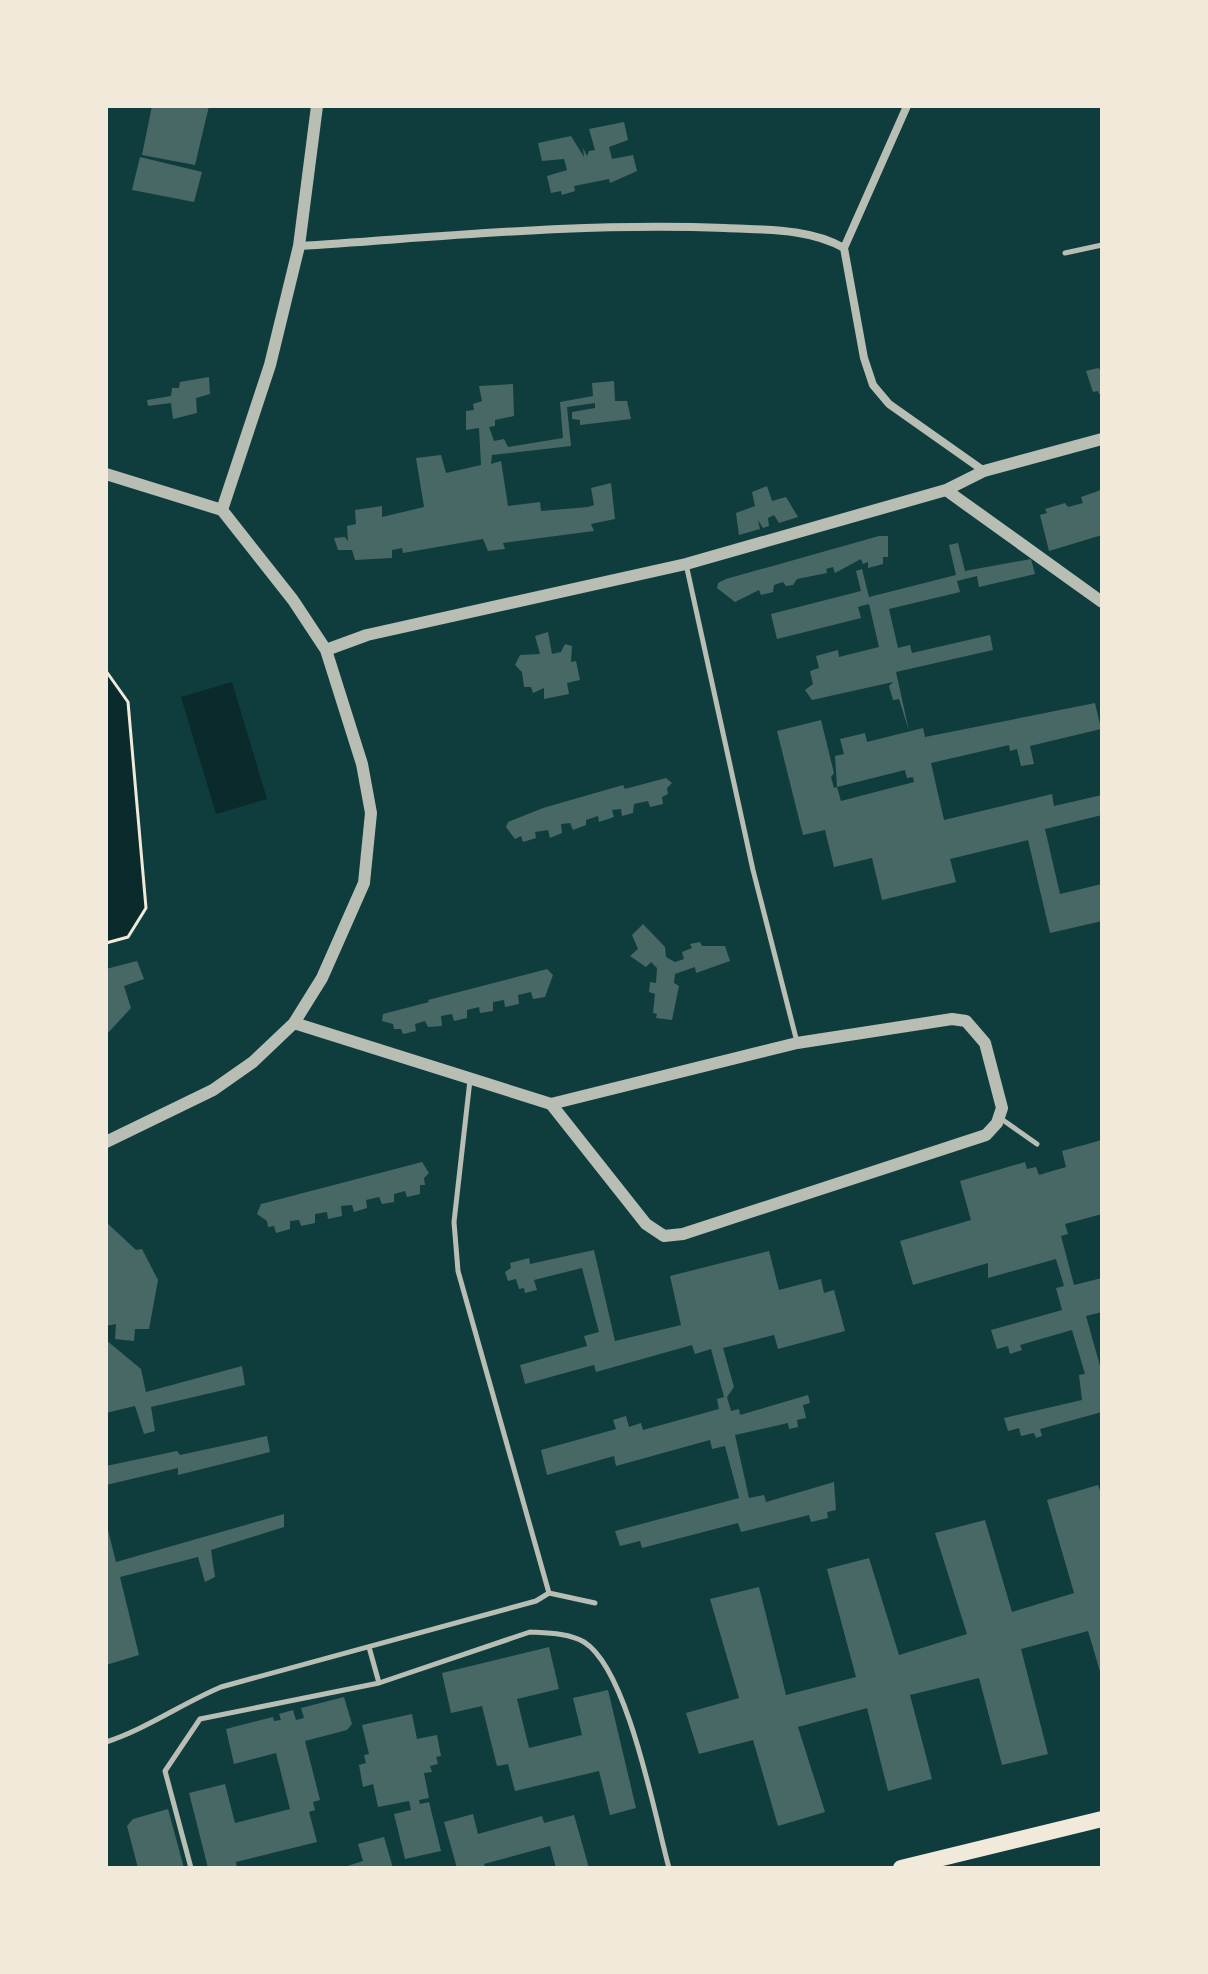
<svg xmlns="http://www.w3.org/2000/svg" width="1208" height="1974" font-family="'DM Sans',sans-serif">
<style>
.water{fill:#0a2a2b}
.building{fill:#486865;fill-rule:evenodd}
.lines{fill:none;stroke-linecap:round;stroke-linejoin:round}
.path{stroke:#f1e9da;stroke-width:3}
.service{stroke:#b8beb3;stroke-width:5}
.minor{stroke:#b8beb3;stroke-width:8}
.tertiary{stroke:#b8beb3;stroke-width:12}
.primary{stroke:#f1e9da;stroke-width:16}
</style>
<rect width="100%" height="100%" fill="#0f3d3e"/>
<path class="water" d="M106,671L128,702L146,908L128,937L106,943Z
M232,682L267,799L216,814L181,697Z"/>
<path class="building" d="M152,106H209L195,165L142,155Z
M624,122L628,140L609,147L612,159L633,155L637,171L610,183L609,179L574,186L575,191L562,195L561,191L551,193L547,176L567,170L564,159L542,161L538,143L571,136L584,157L583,148L587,156L589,151L595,150L589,129Z
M140,157L202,172L194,202L132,190Z
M1098,368L1102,371V394H1099L1098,391L1093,392L1086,371Z
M209,377L210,394L196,398L197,413L173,419L171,403L148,406L147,400L171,396L172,388H179L180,382Z
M614,381L615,401H627L631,419L580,425V420L572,419V412L595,408V403L567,407L571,446L492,455L491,464L501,461L508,506L540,502L541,511L588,507L594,505L591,488L611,483L615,519L591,524L594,531L503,543L505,549L488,551L483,539L403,553L402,548L392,550V558L355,560L352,550H338L334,538L345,537L348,541L347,526L356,524L355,510L382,506V517L424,507L416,458L441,455L446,473L481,465L479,428L466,430V411L474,410L473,404L482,401L479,386L513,384L514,416L495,420V426L489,427L494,441L504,439L508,447L563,438L560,402L593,396L592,383Z
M767,486L772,501L786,497L798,517L779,523L774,515L768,518L769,526L763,528L758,520L760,529L739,535L736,513L755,506L752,492Z
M1101,490L1102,535L1049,551L1040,515L1047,513L1045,509L1065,503L1068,507L1083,503L1081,497Z
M879,536H888V557H883V564L868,568V562L863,564L861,559L835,573L833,567L826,569L827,573L797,579L793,585L786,586L783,582L774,585L773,592L761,595L759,590L735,602L717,588L718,583L726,579Z
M958,543L965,571L1031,559L1035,574L979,587L977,576L957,581L960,592L889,609L898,648L910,645L912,653L990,635L993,650L896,672L909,731L899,699L893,700L889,686L893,682L812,700L805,690L813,684L810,671L819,668L816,656L838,650L839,657L879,647L869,604L858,607L861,618L777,639L771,614L861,591L856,571L862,569L869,597L956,575L949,545Z
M548,632L552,654L561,652L565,644L572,646L571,662L576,661L580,680L567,683L569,694L544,699V688L533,693L531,687H524L522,672L515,665L520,655L540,654L535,636Z
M1095,703L1101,729L1030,746L1034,764L1021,766L1017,749L1010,751L1009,745L931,763L944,820L1052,794L1054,806L1102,795V815L1045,829L1060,894L1102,884V921L1050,933L1028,840L950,859L956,882L882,900L872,858L834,867L825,830L803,835L777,731L821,720L834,773L831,777L834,788L837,787L835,756L844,754L840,739L865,733L867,742L923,728L925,737ZM905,770L907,778L913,777L914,782L841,801L837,787Z
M666,778L672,783L667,788L668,794L662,797L663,804L650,807L648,801L634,804L633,813L622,816L621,809L612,810L614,817L599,822L598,816L586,820V825L573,830L570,823L561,824L562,833L550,838L548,830L535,832L536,838L523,842L521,836L515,839L506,827L508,822L543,808L623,785L625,789Z
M643,924L665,947L666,957L675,962L684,959L682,952L692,948L690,944L700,942L702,946H725L730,961L696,973L695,967L675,974L674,983L679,986L672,1020L656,1018L657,1014L653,1013L655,994L649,992L650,982L656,983L657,968L651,962L646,967L630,956L638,949L632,935Z
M137,961L144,979L124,986L131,1008L106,1035V969Z
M547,969L553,975L545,997L533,999L531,992L518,995L519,1004L505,1007L504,1000L493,1002V1011L480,1013L479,1007L467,1010V1018L454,1021L452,1014L441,1016L442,1026L428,1027L425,1021L415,1024L416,1031L403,1034L401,1029H394L393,1024L382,1021L383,1014L429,1002L428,1000Z
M1102,1140V1214L1065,1224L1068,1234L1061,1236L1074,1285L1102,1278V1312L1086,1316L1102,1373V1412L1040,1429L1042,1436L1036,1438L1034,1433L1021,1436L1019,1428L1008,1431L1004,1418L1082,1400L1079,1375L1085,1374L1072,1330L1020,1345L1022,1350L1010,1354L1008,1346L997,1349L991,1330L1062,1310L1056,1288L1064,1286L1056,1259L988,1278V1263L913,1285L900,1241L971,1220L960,1181L1025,1162L1027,1169L1036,1167L1039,1175L1066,1167L1062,1151Z
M422,1162L429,1173L424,1178L425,1185H420V1194L407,1197L405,1191L394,1194V1202L382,1204L379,1197L366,1200L367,1208L354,1212L352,1205L341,1206L342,1216L328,1219L327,1212L315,1214V1223L301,1226L299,1220L290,1221V1229L276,1233L274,1226L268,1227L267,1221L257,1214L261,1204Z
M106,1222L136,1250L142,1249L158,1280L149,1329H135L134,1341L115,1339L116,1324L106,1326Z
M594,1250L615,1341L681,1325L670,1276L769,1251L779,1290L821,1279L824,1293L834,1290L845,1331L778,1349L774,1335L723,1348L734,1387L727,1397L731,1411L739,1409L740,1415L808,1395L810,1403L803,1405L806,1418L797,1420L798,1427L789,1429L788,1423L735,1435L749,1498L764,1495L766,1502L834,1482L836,1510L827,1512L828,1518L811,1522L809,1515L741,1532L738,1523L642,1548L640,1541L620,1546L615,1531L739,1498L725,1446L712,1449L710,1440L616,1466L614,1456L547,1475L541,1450L616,1429L613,1420L626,1416L629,1427L641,1423L643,1430L719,1409L717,1399L724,1397L711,1349L695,1354L692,1345L596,1372L594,1365L525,1384L520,1365L587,1346L584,1336L599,1332L582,1268L534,1280L537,1290L525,1293L524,1288L519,1289L516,1279L508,1281L505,1272L511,1268L510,1263L529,1258L530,1264Z
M106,1340L141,1369L146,1392L242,1366L245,1385L151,1407L155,1431L144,1434L135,1406L106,1413Z
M267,1436L270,1452L178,1475V1468L106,1485V1466L177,1451L180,1455Z
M1098,1485L1102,1496V1678L1088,1631L1021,1649L1048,1754L1002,1765L979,1678L910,1695L932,1779L888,1791L867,1708L798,1727L825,1812L778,1826L753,1740L699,1754L686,1713L739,1698L710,1599L759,1587L786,1695L856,1677L827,1569L869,1558L899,1655L967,1634L935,1533L985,1520L1012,1612L1074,1593L1047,1500Z
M284,1514V1527L211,1550L215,1577L205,1582L198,1557L120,1577L139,1655L106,1665V1522L116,1562Z
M549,1647L559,1689L517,1699L529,1748L582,1735L573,1698L608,1690L636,1808L610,1815L599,1771L515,1791L508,1764L497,1766L482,1706L451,1713L442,1673Z
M344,1697L352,1724L347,1730L305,1741L320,1800L313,1802L315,1810L309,1812L317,1842L236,1862L237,1868H208L189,1793L225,1784L235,1823L290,1809L276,1753L234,1764L226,1729L273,1717L274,1721L281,1720L279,1714L293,1710L296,1720L304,1718L301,1708Z
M412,1714L417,1739L437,1735L441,1756L436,1757L438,1764L430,1766L432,1772L424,1773L429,1798L419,1800L420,1804L429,1802L441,1851L405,1859L394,1814L411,1810L409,1801L378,1807L373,1784L363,1787L359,1765L366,1763L364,1755L369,1754L362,1725Z
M168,1809L184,1868H138L127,1826L133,1819Z
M473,1814L478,1834L542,1816L544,1823L574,1815L589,1868H556L550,1846L484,1864L485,1868H457L444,1822Z
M384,1837L393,1868H341L363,1861L358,1844Z"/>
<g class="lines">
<path class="path" d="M106,671L128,702L146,908L128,937L106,943"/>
<path class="service" d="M1065,253L1102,245
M686,564L753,870L797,1042
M470,1080L454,1222L458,1271L549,1593
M1000,1118L1037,1144
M369,1647L379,1683
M106,1742C146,1729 181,1704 221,1687L536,1601L549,1593L595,1603
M191,1868L165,1771L200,1719L379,1683L530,1632C547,1633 569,1633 584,1642C628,1669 655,1817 669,1868"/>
<path class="minor" d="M907,106L844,248L864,358L873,385L889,404L984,471
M299,246C441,237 583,222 725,228C765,230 809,228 844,248"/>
<path class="tertiary" d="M106,474L222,510L293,600L326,650L362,764L371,813L364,883L322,978L294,1023L253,1062L213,1090L106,1142
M946,490L1102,602
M222,510L270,365L299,246L317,106
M326,650L367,635L686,564L946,490L984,471L1102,439
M294,1023L551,1104L646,1224L664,1236L683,1234L986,1135L997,1123L1002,1108L985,1043L966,1021L952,1019L797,1043L551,1104"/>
<path class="primary" d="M901,1868L1102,1819"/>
</g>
<rect width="1208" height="1974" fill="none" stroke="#f1e9da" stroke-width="216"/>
</svg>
